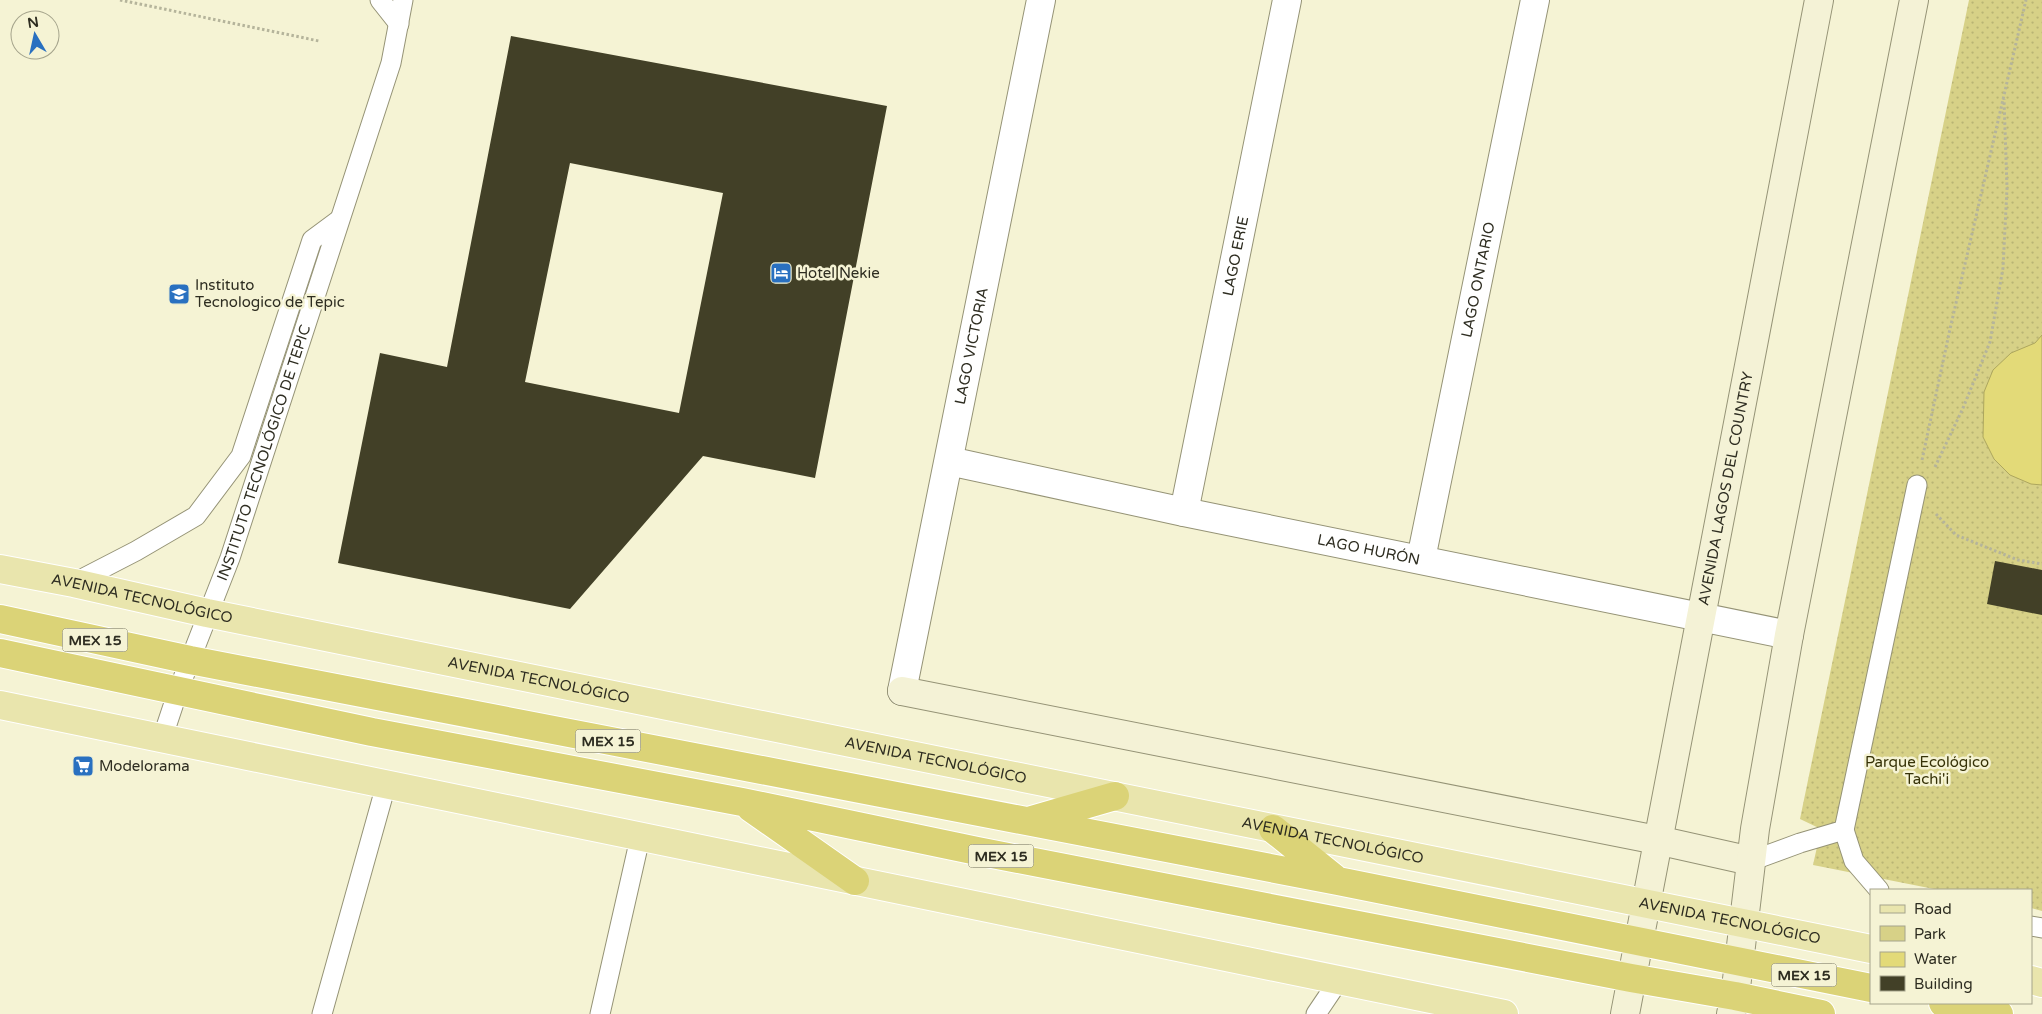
<svg xmlns="http://www.w3.org/2000/svg" width="2042" height="1014" font-family="'Varela Round',sans-serif">
<style>
.green{fill:url(#green-dots)}
.water{fill:#e3da78;stroke:#ada65e}
.building{fill:#424027;fill-rule:evenodd}
.lines{fill:none;stroke-linecap:round;stroke-linejoin:round}
.lane-casing{stroke:#959376;stroke-width:21}
.street-casing{stroke:#959376;stroke-width:30}
.secondary-casing{stroke:#959376;stroke-width:30}
.primary-casing{stroke:#fff;stroke-width:30}
.highway-casing{stroke:#fff;stroke-width:30}
.path{stroke:#b5b49b;stroke-width:3;stroke-dasharray:2.5 2.5;stroke-linecap:butt}
.lane{stroke:#fff;stroke-width:19}
.street{stroke:#fff;stroke-width:28}
.secondary{stroke:#f4f2d6;stroke-width:28}
.primary{stroke:#e9e5ad;stroke-width:28}
.highway{stroke:#dbd377;stroke-width:28}
.labels{text-anchor:middle;dominant-baseline:central;stroke-width:5;stroke-linejoin:round;paint-order:stroke}
.shield{fill:#f5f3d4;stroke:#6a6857;stroke-width:1}
.shield-label{font-size:14px;font-weight:bold;fill:#2e2d21}
.street-label{font-size:15px;fill:#2e2d21;stroke:#f5f3d4}
.poi-label{font-size:15px;fill:#2e2d21;stroke:#f5f3d4;text-anchor:start}
.park-label{font-size:15px;fill:#363207;stroke:#f5f3d4}
</style>
<defs>
<pattern id="green-dots" width="8" height="8" patternUnits="userSpaceOnUse" patternTransform="scale(1.25)"><rect width="8" height="8" fill="#d7d187"/><path d="M2 2h.1M6 6h.1" fill="none" stroke="#b9b474" stroke-width="1.8" stroke-linecap="round"/></pattern>
</defs>
<rect width="100%" height="100%" fill="#f5f3d4"/>
<path class="green" d="M1969,0H2042V911L2031,908V890H1939L1813,865L1821,829L1800,819Z"/>
<path class="water" d="M2042,335V485L2031,484L2010,475L1994,459L1983,437L1984,392L1993,370L2011,353L2035,343Z"/>
<path class="building" d="M511,36L887,106L815,478L703,456L570,609L338,563L380,353L447,367ZM570,163L723,193L679,413L525,382Z
M1995,561L2042,570V615L1987,604Z"/>
<g class="lines">
<g class="lane-casing">
<g id="lane">
<path d="M380,0L399,24"/>
<path d="M74,583L136,551L196,516L241,456L312,240L339,220"/>
<path id="s1" d="M162,739L178,691L230,558L391,63L403,0"/>
<path d="M1844,830L1854,861L1879,890"/>
<path d="M1751,861L1800,843L1844,830L1917,485"/>
<path d="M2031,926L2042,928"/>
<path d="M322,1014L386,785"/>
<path d="M600,1014L640,838"/>
<path d="M1316,1014L1339,980"/>
</g>
</g>
<g class="street-casing">
<g id="street">
<path id="s2" d="M949,461L1184,512L1789,635"/>
<path id="s3" d="M1184,512L1287,0"/>
<path id="s4" d="M1421,559L1535,0"/>
<path id="s5" d="M902,691L1041,0"/>
</g>
</g>
<g class="secondary-casing">
<g id="secondary">
<path d="M902,691L1657,840L1751,861"/>
<path id="s6" d="M1625,1014L1819,0"/>
<path d="M1731,1014L1735,996L1755,829L1789,635L1914,0"/>
</g>
</g>
<g class="primary-casing">
<g id="primary">
<path id="s7" d="M0,569L74,583L207,613L1871,949"/>
<path d="M0,705L1504,1014"/>
<path d="M2031,980L2042,983"/>
</g>
</g>
<g class="highway-casing">
<path id="highway" d="M0,619L190,660L1338,881L1871,988
M0,653L372,732L742,802L977,851L1631,978L1735,996L1821,1014
M751,808L855,881
M1032,820L1115,796
M1273,829L1334,878
M1943,1003L1999,1014"/>
</g>
<path class="path" d="M120,0L319,41
M1922,460L1950,329L2026,0
M1935,467L1963,408L1990,342L2003,268L2007,188L2004,99
M1936,514L1956,535L2018,560L2042,564"/>
<use href="#lane" class="lane"/>
<use href="#street" class="street"/>
<use href="#secondary" class="secondary"/>
<use href="#primary" class="primary"/>
<use href="#highway" class="highway"/>
</g>
<defs>
<g id="hotel-square" transform="scale(1.125)"><rect x="-9" y="-9" width="18" height="18" rx="4" fill="#2970c0" stroke="#f5f3d4"/><path d="M-6-4.5h1.5V1H6V5H4.5V3h-9V5H-6ZM-4 0a1.8 1.8 0 1 1 3.6 0ZM.5 0V-2.5h3Q6-2.5 6 0Z" fill="#fff"/></g>
<g id="university-square" transform="scale(1.125)"><rect x="-9" y="-9" width="18" height="18" rx="4" fill="#2970c0" stroke="#f5f3d4"/><path d="M0-5L7-2L0 1L-7-2ZM-4 1L0 2.5L4 1V4Q0 6-4 4Z" fill="#fff"/></g>
<g id="supermarket-square" transform="scale(1.125)"><rect x="-9" y="-9" width="18" height="18" rx="4" fill="#2970c0" stroke="#f5f3d4"/><path d="M-6-5.5h2.5l.6 2H6L4.5 2H-2.5L-4.4-4H-6ZM-1.5 3.2a1.3 1.3 0 1 0 .1 0ZM3 3.2a1.3 1.3 0 1 0 .1 0Z" fill="#fff"/></g>
</defs>
<g fill-rule="evenodd">
<use href="#hotel-square" x="781" y="273"/>
<use href="#university-square" x="179" y="294"/>
<use href="#supermarket-square" x="83" y="766"/>
</g>
<g class="labels">
<g class="shield">
<rect x="62.5" y="628.5" width="65" height="23" rx="4"/>
<rect x="575.5" y="729.5" width="65" height="23" rx="4"/>
<rect x="968.5" y="844.5" width="65" height="23" rx="4"/>
<rect x="1771.5" y="963.5" width="65" height="23" rx="4"/>
</g>
<g class="shield-label">
<text x="95" y="640">MEX 15</text>
<text x="608" y="741">MEX 15</text>
<text x="1001" y="856">MEX 15</text>
<text x="1804" y="975">MEX 15</text>
</g>
<g class="street-label">
<text stroke="none"><textPath href="#s3" startOffset="261">LAGO ERIE</textPath></text>
<text stroke="none"><textPath href="#s4" startOffset="285">LAGO ONTARIO</textPath></text>
<text stroke="none"><textPath href="#s5" startOffset="352">LAGO VICTORIA</textPath></text>
<text stroke="none"><textPath href="#s1" startOffset="304">INSTITUTO TECNOLÓGICO DE TEPIC</textPath></text>
<text stroke="none"><textPath href="#s6" startOffset="535">AVENIDA LAGOS DEL COUNTRY</textPath></text>
<text stroke="none"><textPath href="#s2" startOffset="429">LAGO HURÓN</textPath></text>
<text stroke="none"><textPath href="#s7" startOffset="145">AVENIDA TECNOLÓGICO</textPath></text>
<text stroke="none"><textPath href="#s7" startOffset="550">AVENIDA TECNOLÓGICO</textPath></text>
<text stroke="none"><textPath href="#s7" startOffset="955">AVENIDA TECNOLÓGICO</textPath></text>
<text stroke="none"><textPath href="#s7" startOffset="1360">AVENIDA TECNOLÓGICO</textPath></text>
<text stroke="none"><textPath href="#s7" startOffset="1765">AVENIDA TECNOLÓGICO</textPath></text>
</g>
<g class="poi-label">
<text x="797" y="273">Hotel Nekie</text>
<text x="195" y="285">Instituto<tspan x="195" dy="17">Tecnologico de Tepic</tspan></text>
<text x="99" y="766">Modelorama</text>
</g>
<g class="park-label">
<text x="1927" y="762">Parque Ecológico<tspan x="1927" dy="17">Tachi'i</tspan></text>
</g>
</g>
<rect x="1870" y="889" width="162" height="115" fill="#f5f3d4" stroke="#a5a48c"/>
<rect x="1880" y="905" width="25" height="8" fill="#e9e5ad" stroke="#a5a48c"/>
<text x="1914" y="914" font-size="15" fill="#2e2d21">Road</text>
<rect x="1880" y="926" width="25" height="15" fill="#d7d187" stroke="#a5a48c"/>
<text x="1914" y="939" font-size="15" fill="#2e2d21">Park</text>
<rect x="1880" y="952" width="25" height="15" fill="#e3da78" stroke="#a5a48c"/>
<text x="1914" y="964" font-size="15" fill="#2e2d21">Water</text>
<rect x="1880" y="976" width="25" height="15" fill="#424027" stroke="#a5a48c"/>
<text x="1914" y="989" font-size="15" fill="#2e2d21">Building</text>
<g transform="translate(35 35) rotate(351)"><circle r="24" fill="#f5f3d4" stroke="#a5a48c"/>
<path d="M0-4L9 19L0 12L-9 19Z" fill="#2970c0"/>
<text y="-8" font-size="14" font-weight="bold" text-anchor="middle" fill="#2e2d21">N</text>
</g>
</svg>
